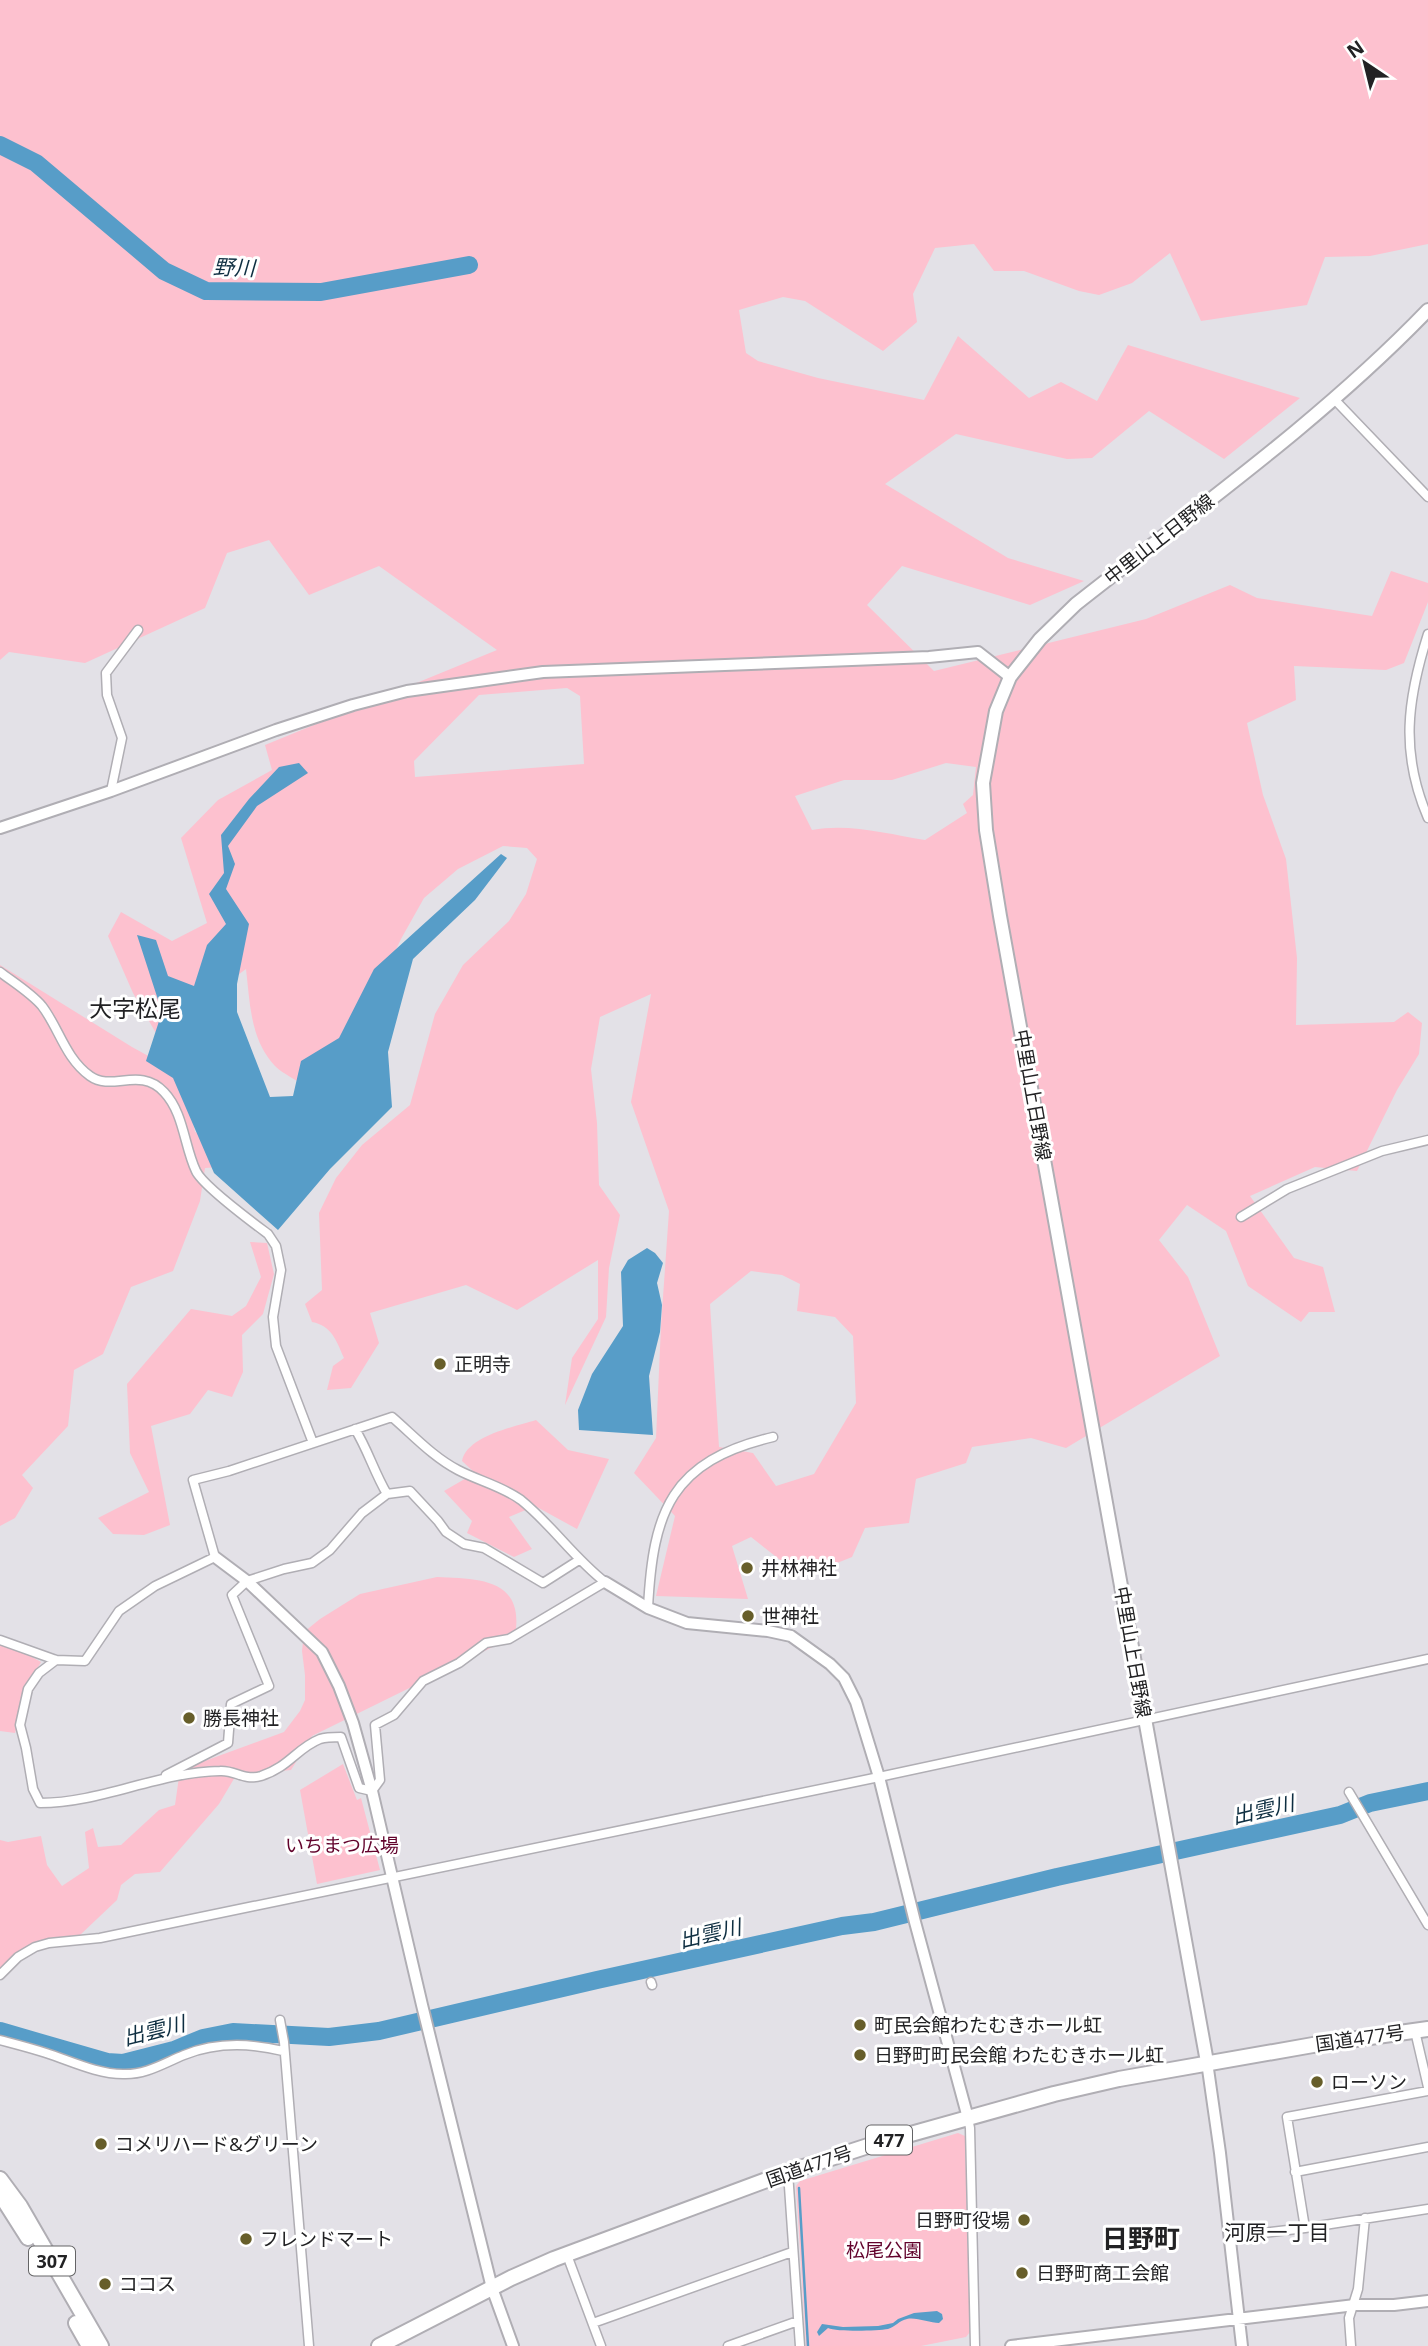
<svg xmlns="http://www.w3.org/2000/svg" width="1428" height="2346" font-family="'Open Sans','Noto Sans JP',sans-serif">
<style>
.green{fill:#fdc1cf;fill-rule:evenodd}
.water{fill:#579dc8}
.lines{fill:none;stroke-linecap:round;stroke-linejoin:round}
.stream{stroke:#579dc8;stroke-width:2.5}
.river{stroke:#579dc8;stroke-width:18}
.minor-casing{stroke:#b0aeb4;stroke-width:11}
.tertiary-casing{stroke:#b0aeb4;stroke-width:14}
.secondary-casing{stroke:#b0aeb4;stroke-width:16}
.trunk-casing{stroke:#b0aeb4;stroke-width:18}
.minor{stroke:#fff;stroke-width:8}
.tertiary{stroke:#fff;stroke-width:10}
.secondary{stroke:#fff;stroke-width:12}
.trunk{stroke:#fff;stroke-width:14}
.poi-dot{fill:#675e2a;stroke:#fff;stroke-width:2.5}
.labels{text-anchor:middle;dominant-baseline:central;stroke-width:6;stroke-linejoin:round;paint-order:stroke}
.shield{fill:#fff;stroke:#646466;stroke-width:2}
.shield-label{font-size:18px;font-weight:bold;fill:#222224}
.street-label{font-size:19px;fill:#222224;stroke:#fff}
.poi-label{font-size:19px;fill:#222224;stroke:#fff;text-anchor:start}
.park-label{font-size:19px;fill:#62032c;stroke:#fff}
.water-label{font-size:21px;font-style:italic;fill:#0e2e41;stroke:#fff}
.neighbourhood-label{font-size:21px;fill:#222224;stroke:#fff}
.quarter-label{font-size:23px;fill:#222224;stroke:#fff}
.district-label{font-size:26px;font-weight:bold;fill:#222224;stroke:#fff}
</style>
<rect width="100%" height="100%" fill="#e3e1e7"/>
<path class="green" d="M0,0H1428V244L1370,256L1325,257L1307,305L1201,321L1170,253L1132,283L1099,295L1079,291L1024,271H994L974,244L935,248L913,294L917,322L883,351L805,301L783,297L739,310L746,353L758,361L818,378L924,400L958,336L1029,398L1061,382L1097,401L1128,345L1300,398L1224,459L1149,411L1092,458L1067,459L956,434L885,484L1008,558L1084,581L1030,605L902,566L867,605L934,671L1146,619L1230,585L1257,598L1372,616L1391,571L1428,583V602L1404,663L1386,670L1294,666L1296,700L1247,723L1263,795L1286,859L1297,958L1296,1025L1394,1022L1408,1012L1422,1023L1419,1054L1397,1090L1357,1171L1315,1167L1250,1196L1294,1258L1323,1267L1335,1312H1309L1301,1322L1248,1286L1226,1231L1187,1205L1159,1240L1188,1277L1220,1356L1066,1448L1031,1438L972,1447L966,1463L916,1479L909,1523L865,1528L852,1557L802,1577L751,1537L732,1546L748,1599L656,1596L675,1516L634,1473L656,1438L661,1326L669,1211L631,1102L651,994L600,1017L591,1069L597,1123L599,1185L620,1215L609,1268L606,1317L565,1405L572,1358L598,1319V1260L517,1310L466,1285L370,1313L379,1343L351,1388L327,1390L333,1366L344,1358C336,1340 332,1326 312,1322L305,1304L322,1290L319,1213L336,1178L362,1145L410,1105L435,1014L463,965L509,921L526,894L537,859L527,848L503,846L458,869L424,898L401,939L362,1022L307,1087C297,1080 283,1074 275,1066C250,1039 250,1003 246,969L157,1035L133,993L108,936L121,912L172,941L207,923L181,838L218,800L272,770L265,745L497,650L379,566L309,595L269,540L227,553L205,608L85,663L9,652L0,660ZM567,688L580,696L584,764L415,777L414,761L479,695ZM946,763L976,767L973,795L963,804L967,813L925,840C888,834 849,823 812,830L795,796L844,780H892ZM751,1271L782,1275L800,1284L797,1311L835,1317L853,1336L856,1403L814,1474L776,1486L753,1453L719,1447L710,1304Z
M0,965L132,1047L183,1075L195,1132L230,1146L236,1166L205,1168L200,1201L173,1271L131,1287L103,1354L74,1370L68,1426L22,1475L33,1488L15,1518L0,1526Z
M250,1242L267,1243L274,1274L263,1314L242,1335L243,1372L232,1397L208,1390L190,1414L151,1426L170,1525L144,1535L113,1534L98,1518L149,1492L130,1453L127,1384L191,1309L232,1316L246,1306L261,1277Z
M536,1420L568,1450L609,1459L577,1529L535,1506L509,1517L532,1549L514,1557L467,1533L472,1521L444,1491L475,1473L462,1461C467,1436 514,1427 536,1420Z
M437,1577C479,1579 525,1578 515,1636L312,1736L291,1770L250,1774L238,1772L219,1804L160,1872L135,1874L121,1885L117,1900L79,1936L32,1943L0,1968V1840L8,1842L41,1836L47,1865L62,1886L89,1868L85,1832L93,1828L98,1847L121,1845L159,1810L175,1805L180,1770L284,1732L300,1711L305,1700V1675L302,1651L304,1632L320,1619L360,1594Z
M0,1642L23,1652L41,1662L27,1687L15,1733L0,1731Z
M343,1764L357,1800L361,1798L380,1870L317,1884L300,1790Z
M958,2133L965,2136L970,2332L966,2337L921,2346H806L796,2186L800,2181Z"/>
<path class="water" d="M299,763L308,773L257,806L228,846L235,864L226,889L249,924L237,984V1012L270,1097L293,1096L301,1061L339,1038L374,969L501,854L507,858L475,900L413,959L388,1052L392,1107L330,1169L278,1230L214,1173L173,1078L146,1061L162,1012L137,935L156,940L168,976L194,986L207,945L226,924L209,894L224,873L221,835L249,799L279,767Z
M647,1248L655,1253L663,1263L657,1283L662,1305L660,1332L649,1376L653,1435L579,1430L578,1410L592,1374L623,1326L621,1272L628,1260Z
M937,2311L942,2314L943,2319L939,2323C930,2323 916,2317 907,2319C900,2320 895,2327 888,2329C877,2331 837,2332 828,2328L819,2336L817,2332L822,2324L843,2327L878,2326L893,2323L898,2319L914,2313Z"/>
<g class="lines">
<path class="stream" d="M799,2188L808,2346"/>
<path class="river" d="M0,145L36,163L164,271L206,291L321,292L469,265
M0,2031L107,2062L123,2063L174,2050L203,2038L233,2032L329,2037L379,2031L597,1980L842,1926L874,1922L1057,1877L1340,1815L1370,1803L1428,1791"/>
<g class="minor-casing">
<path id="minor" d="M1335,400L1428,497
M1428,634C1407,700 1400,753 1428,818
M111,791L122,738L107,695L106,673L138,630
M0,972C13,982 31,993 42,1006C59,1028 65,1058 90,1076C112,1092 140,1066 164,1092C184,1113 184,1146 196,1171C203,1186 252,1222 268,1234L276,1246L281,1270L273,1317L276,1346L313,1443
M1241,1217L1287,1189L1382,1151L1428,1140
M355,1429C368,1450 374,1472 387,1494
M648,1608C653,1511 671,1461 773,1437
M0,1640L56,1660L85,1661L119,1611L155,1586L215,1557L193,1480L229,1471L392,1417C413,1435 433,1457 458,1470C479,1481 502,1486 521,1500C552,1525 574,1558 605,1582L509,1639L486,1643L459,1663L423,1681L394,1715L375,1725L380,1780L372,1791L359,1788L341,1737C334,1737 326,1737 320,1739C297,1748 289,1767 261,1776C243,1781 236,1770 220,1771C158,1772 101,1803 40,1803L33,1789L26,1748L20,1725L28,1689L39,1673L56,1660
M166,1775L228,1743L231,1704L269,1686L232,1595L247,1581L284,1569L312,1563L330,1550L362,1513L387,1494L410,1491L438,1521L446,1532L464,1544L484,1548L543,1583L579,1560
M1349,1792L1428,1925
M0,1975L18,1957L35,1947L49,1943L100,1938L254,1906L879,1777L1428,1659
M651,1982L652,1985
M280,2020L284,2042L309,2346
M1415,2031L1428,2087
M0,2040C15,2044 31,2048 46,2053C71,2061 97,2074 123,2074C146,2075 164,2063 184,2055C216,2042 250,2043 283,2051
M968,2118L970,2128L975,2346
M788,2172L800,2346
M1295,2172L1428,2147
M1305,2228L1287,2117L1428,2091
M1229,2237L1305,2228L1428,2209
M567,2255L601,2346
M593,2323L792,2252
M728,2346L798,2321
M1351,2346L1349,2318L1358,2289L1365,2218"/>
</g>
<g class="tertiary-casing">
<path id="tertiary" d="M0,828L111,791L276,730L353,705L407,691L543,672L929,657L978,652L1010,677
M215,1557L247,1581L322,1652L339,1686L353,1723L372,1791L422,2005L492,2288L513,2346
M605,1582L648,1608L687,1623L768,1631L791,1636L830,1664L844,1678L856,1702L879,1777L915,1922L968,2118
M1207,2062L1220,2153L1242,2346
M1011,2346L1355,2305H1394L1428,2301"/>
</g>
<g class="secondary-casing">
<path id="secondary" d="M1207,2062L1000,916L986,830L983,783L996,711L1010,677L1040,639L1076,604C1195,510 1322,420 1428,310"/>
</g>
<g class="trunk-casing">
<path id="trunk" d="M0,2179L20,2206L101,2346
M0,2194L28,2238
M76,2323L89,2346
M379,2346L511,2278L554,2259L788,2172L868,2146L1054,2094L1119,2079L1313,2045L1428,2029"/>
</g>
<use href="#minor" class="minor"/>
<use href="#tertiary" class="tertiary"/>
<use href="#secondary" class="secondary"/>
<use href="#trunk" class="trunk"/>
</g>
<g class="poi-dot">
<circle cx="440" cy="1364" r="7"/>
<circle cx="747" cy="1568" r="7"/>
<circle cx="748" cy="1616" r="7"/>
<circle cx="189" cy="1718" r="7"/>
<circle cx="860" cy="2025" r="7"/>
<circle cx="860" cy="2055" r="7"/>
<circle cx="1317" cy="2082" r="7"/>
<circle cx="101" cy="2144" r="7"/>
<circle cx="1024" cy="2220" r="7"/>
<circle cx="246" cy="2239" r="7"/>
<circle cx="1022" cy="2273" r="7"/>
<circle cx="105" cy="2284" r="7"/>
</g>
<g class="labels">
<g class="shield">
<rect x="866" y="2125.5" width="46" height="29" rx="5"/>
<rect x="29" y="2246.5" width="46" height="29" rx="5"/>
</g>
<g class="shield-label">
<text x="889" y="2140">477</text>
<text x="52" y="2261">307</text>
</g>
<g class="street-label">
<text transform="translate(1159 539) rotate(-38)">中里山上日野線</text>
<text transform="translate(1033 1095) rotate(80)">中里山上日野線</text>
<text transform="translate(1133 1652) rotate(80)">中里山上日野線</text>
<text transform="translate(1360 2038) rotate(-8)">国道477号</text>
<text transform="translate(809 2166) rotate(-19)">国道477号</text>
</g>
<g class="poi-label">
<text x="454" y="1364">正明寺</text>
<text x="761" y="1568">井林神社</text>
<text x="762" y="1616">世神社</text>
<text x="203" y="1718">勝長神社</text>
<text x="874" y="2025">町民会館わたむきホール虹</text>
<text x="874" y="2055">日野町町民会館 わたむきホール虹</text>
<text x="1331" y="2082">ローソン</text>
<text x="115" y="2144">コメリハード&amp;グリーン</text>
<text x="1010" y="2220" text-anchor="end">日野町役場</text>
<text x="260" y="2239">フレンドマート</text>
<text x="1036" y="2273">日野町商工会館</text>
<text x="119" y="2284">ココス</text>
</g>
<g class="park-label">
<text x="342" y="1845">いちまつ広場</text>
<text x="884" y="2250">松尾公園</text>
</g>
<g class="water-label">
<text transform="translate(234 267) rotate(2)">野川</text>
<text transform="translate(1263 1809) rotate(-13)">出雲川</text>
<text transform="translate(710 1933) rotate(-13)">出雲川</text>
<text transform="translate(154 2030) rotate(-14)">出雲川</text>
</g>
<g class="neighbourhood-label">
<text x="1277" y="2232">河原一丁目</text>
</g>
<g class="quarter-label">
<text x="135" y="1008">大字松尾</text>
</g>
<g class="district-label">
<text x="1141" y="2238">日野町</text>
</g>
</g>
<g transform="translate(1365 63) rotate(325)" stroke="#ffffff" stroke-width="5" paint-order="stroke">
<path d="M0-5L12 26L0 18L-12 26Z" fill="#222224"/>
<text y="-10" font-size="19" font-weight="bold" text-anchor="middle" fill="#222224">N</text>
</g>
</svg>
